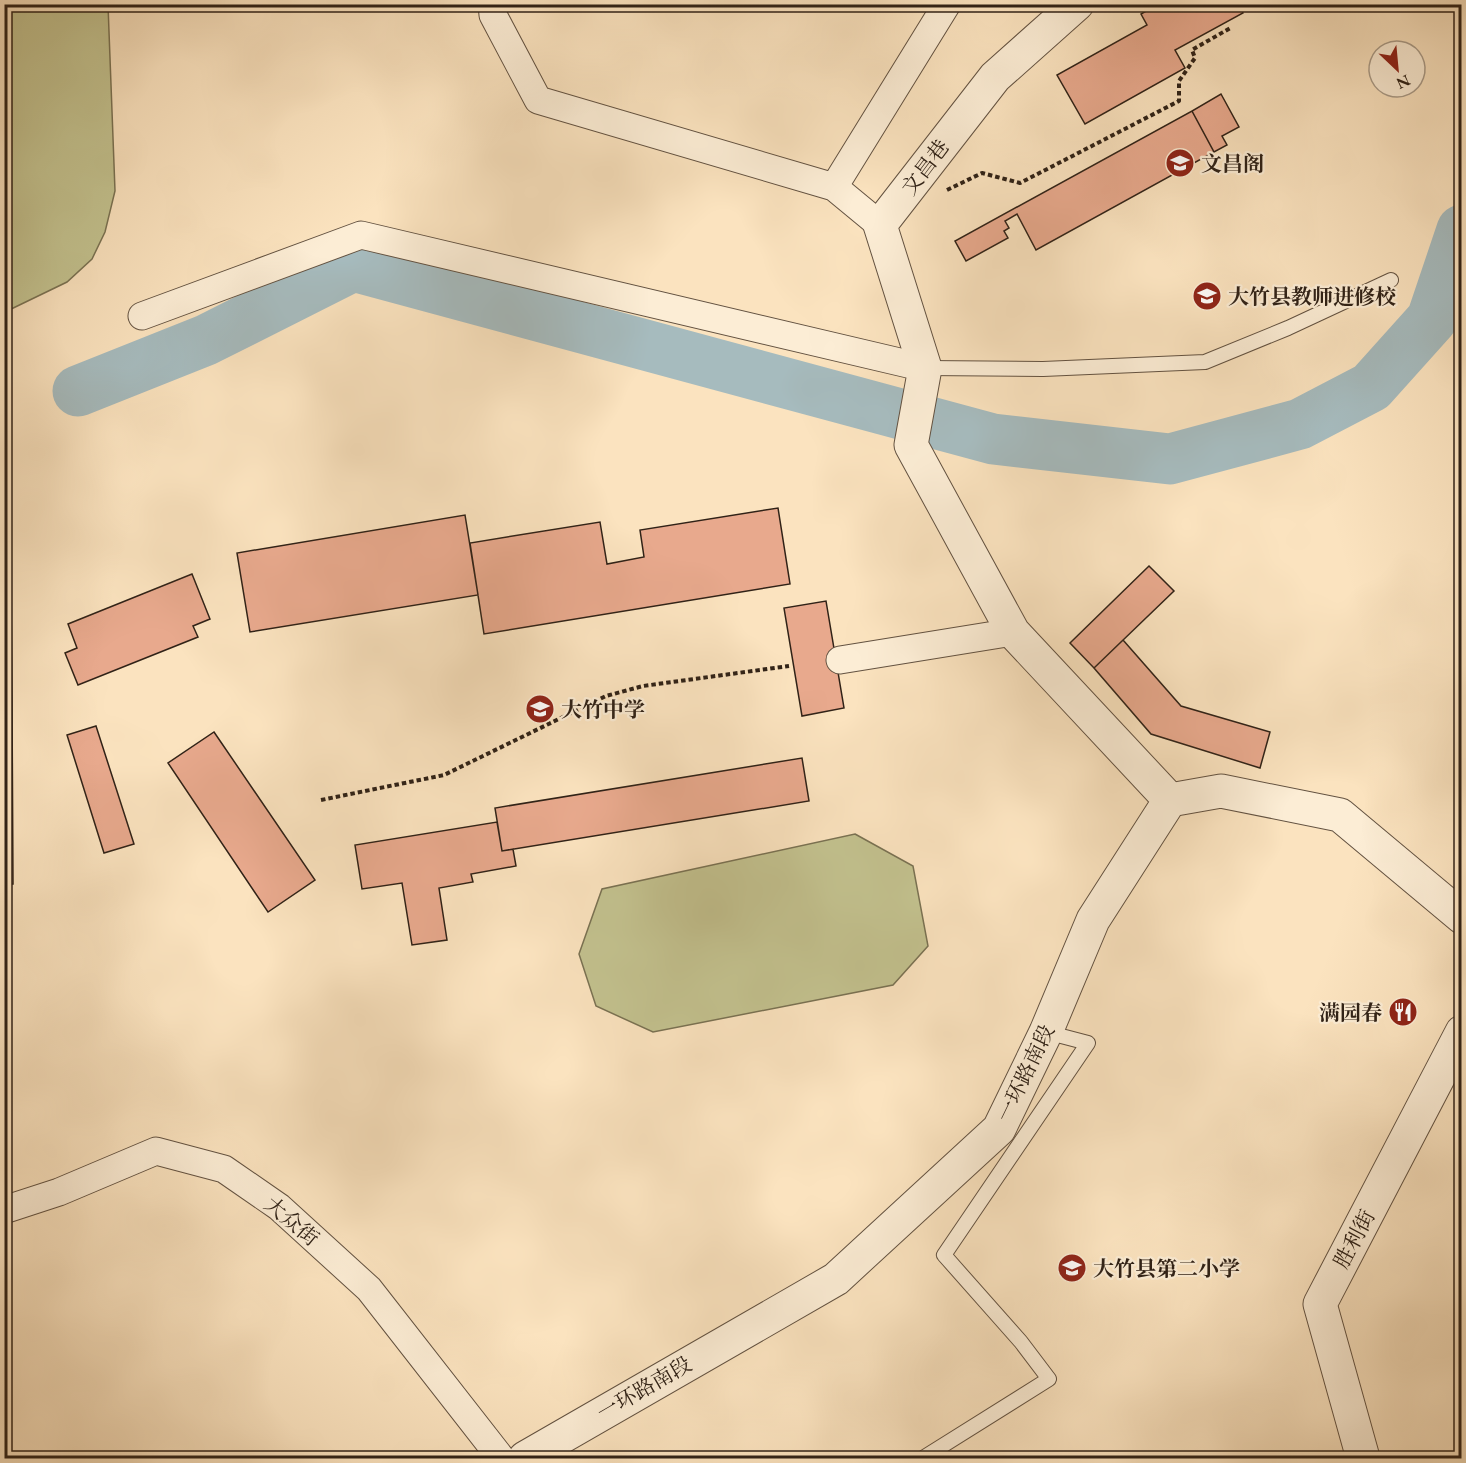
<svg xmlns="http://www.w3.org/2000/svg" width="1466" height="1463" font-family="'EB Garamond','Noto Serif SC',serif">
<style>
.green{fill:#c3c28f;stroke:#7a7253;stroke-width:1.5}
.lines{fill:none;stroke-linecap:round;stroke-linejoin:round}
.river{stroke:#a6bbbe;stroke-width:51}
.building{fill:#e8a98d;stroke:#302217;stroke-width:1.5}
.service-casing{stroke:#635241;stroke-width:16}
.minor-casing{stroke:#635241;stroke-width:29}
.tertiary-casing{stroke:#635241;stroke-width:35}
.path{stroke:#302217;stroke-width:4;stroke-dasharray:4.5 3;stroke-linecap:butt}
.service{stroke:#fcedd5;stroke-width:14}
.minor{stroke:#fcedd5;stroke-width:27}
.tertiary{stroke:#fcedd5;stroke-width:33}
.labels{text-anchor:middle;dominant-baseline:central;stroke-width:4.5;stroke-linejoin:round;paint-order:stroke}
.poi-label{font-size:21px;font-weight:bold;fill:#302217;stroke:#fcedd5;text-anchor:start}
.street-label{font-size:21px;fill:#302217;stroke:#fcedd5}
</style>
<rect width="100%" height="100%" fill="#fbe3bf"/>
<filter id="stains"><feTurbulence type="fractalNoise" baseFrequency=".00333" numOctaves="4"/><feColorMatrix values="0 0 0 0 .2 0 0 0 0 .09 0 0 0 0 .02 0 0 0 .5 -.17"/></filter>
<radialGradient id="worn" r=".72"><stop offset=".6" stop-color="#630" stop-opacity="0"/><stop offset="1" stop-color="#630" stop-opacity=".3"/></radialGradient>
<path class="green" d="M5,4L108,5L115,191L105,232L92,259L67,282L5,312Z
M855,834L913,866L928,946L893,985L653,1032L596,1006L579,954L602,889Z"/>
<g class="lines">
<path class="river" d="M78,391L206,340L353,266L993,439L1170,459L1300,424L1371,387L1432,319L1462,230"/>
</g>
<path class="building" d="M1158,4H1239L1243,13L1175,50L1185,68L1085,124L1057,75L1147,25L1141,14Z
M1221,94L1239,127L1222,136L1227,145L1214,152L1192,111Z
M1192,111L1214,152L1036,250L1017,214L1005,221L1009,228L1004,231L1008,238L966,261L955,241Z
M4,490H10L12,699H4Z
M778,508L790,584L484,634L470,543L600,522L607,564L644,557L640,530Z
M465,515L478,595L250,632L237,553Z
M1149,566L1174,591L1094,668L1070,643Z
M192,574L210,619L193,626L198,637L78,685L65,653L77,648L68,624Z
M826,601L844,708L802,716L784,608Z
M1123,640L1181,706L1270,732L1260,768L1151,734L1094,668Z
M4,699H12L13,884H4Z
M96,726L134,844L104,853L67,735Z
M214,732L315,880L268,912L168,763Z
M802,758L809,801L502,851L495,808Z
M497,822L502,851L513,849L516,866L471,874L473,882L439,888L447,940L412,945L402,883L362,889L355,845Z"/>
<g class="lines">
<g class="service-casing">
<path id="service" d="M925,368L1043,369L1205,362L1288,328L1391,280
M923,1458L1049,1379L1021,1342L944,1255L1088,1043L1046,1032"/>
</g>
<g class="minor-casing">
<path id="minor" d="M492,4L493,15L538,100L834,187L880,225
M834,187L947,4
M142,316L361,235L925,368
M840,660L1013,632
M4,1210L59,1192L156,1151L224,1169L279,1207L369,1289L501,1458"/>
</g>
<g class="tertiary-casing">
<path id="tertiary" d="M1077,4L995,77L880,225L925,368L911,445L1013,632L1170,800
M525,1458L836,1279L999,1129L1046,1032L1093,920L1170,800L1221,791L1340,815L1462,917
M1363,1458L1320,1304L1462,1032"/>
</g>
<path class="path" d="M947,190L982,173L1020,183L1179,101V81L1195,58L1192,50L1232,27
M321,800L444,775L606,696L643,686L789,666"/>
<use href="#service" class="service"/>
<use href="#minor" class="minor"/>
<use href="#tertiary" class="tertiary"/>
</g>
<defs>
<g id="school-disc" transform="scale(1.5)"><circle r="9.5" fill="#8f2418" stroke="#fcedd5"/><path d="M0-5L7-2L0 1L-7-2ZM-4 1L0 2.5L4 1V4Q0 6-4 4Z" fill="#fff"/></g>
<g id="restaurant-disc" transform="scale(1.5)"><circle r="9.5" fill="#8f2418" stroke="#fcedd5"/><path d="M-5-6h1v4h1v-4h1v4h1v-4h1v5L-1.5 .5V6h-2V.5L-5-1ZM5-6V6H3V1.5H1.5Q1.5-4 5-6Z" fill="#fff"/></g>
</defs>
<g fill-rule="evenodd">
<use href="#school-disc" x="1180" y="163"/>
<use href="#school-disc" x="1207" y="296"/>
<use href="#school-disc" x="540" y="709"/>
<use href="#restaurant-disc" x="1403" y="1012"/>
<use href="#school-disc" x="1072" y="1268"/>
</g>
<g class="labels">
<g class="poi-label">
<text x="1201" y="163">文昌阁</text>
<text x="1228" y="296">大竹县教师进修校</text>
<text x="561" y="709">大竹中学</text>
<text x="1382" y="1012" text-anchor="end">满园春</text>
<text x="1093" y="1268">大竹县第二小学</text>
</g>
<g class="street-label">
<text transform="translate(925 167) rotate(-53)">文昌巷</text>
<text transform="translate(1025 1073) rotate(-64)">一环路南段</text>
<text transform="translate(292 1221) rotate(40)">大众街</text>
<text transform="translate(1354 1239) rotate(-62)">胜利街</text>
<text transform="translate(644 1388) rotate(-30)">一环路南段</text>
</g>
</g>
<rect width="1466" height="1463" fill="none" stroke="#fbe3bf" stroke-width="24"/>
<rect x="6" y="6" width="1454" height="1451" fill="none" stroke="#302217" stroke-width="3"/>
<rect x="12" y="12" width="1442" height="1439" fill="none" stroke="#302217" stroke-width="1.5"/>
<g transform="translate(1397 69) rotate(154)"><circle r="28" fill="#fcedd5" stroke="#aa9c89" stroke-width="1.5"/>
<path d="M0-4.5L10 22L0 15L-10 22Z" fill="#8f2418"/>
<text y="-9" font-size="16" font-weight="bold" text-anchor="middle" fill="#302217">N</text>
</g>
<rect width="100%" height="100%" filter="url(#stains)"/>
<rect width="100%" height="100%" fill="url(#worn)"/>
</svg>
